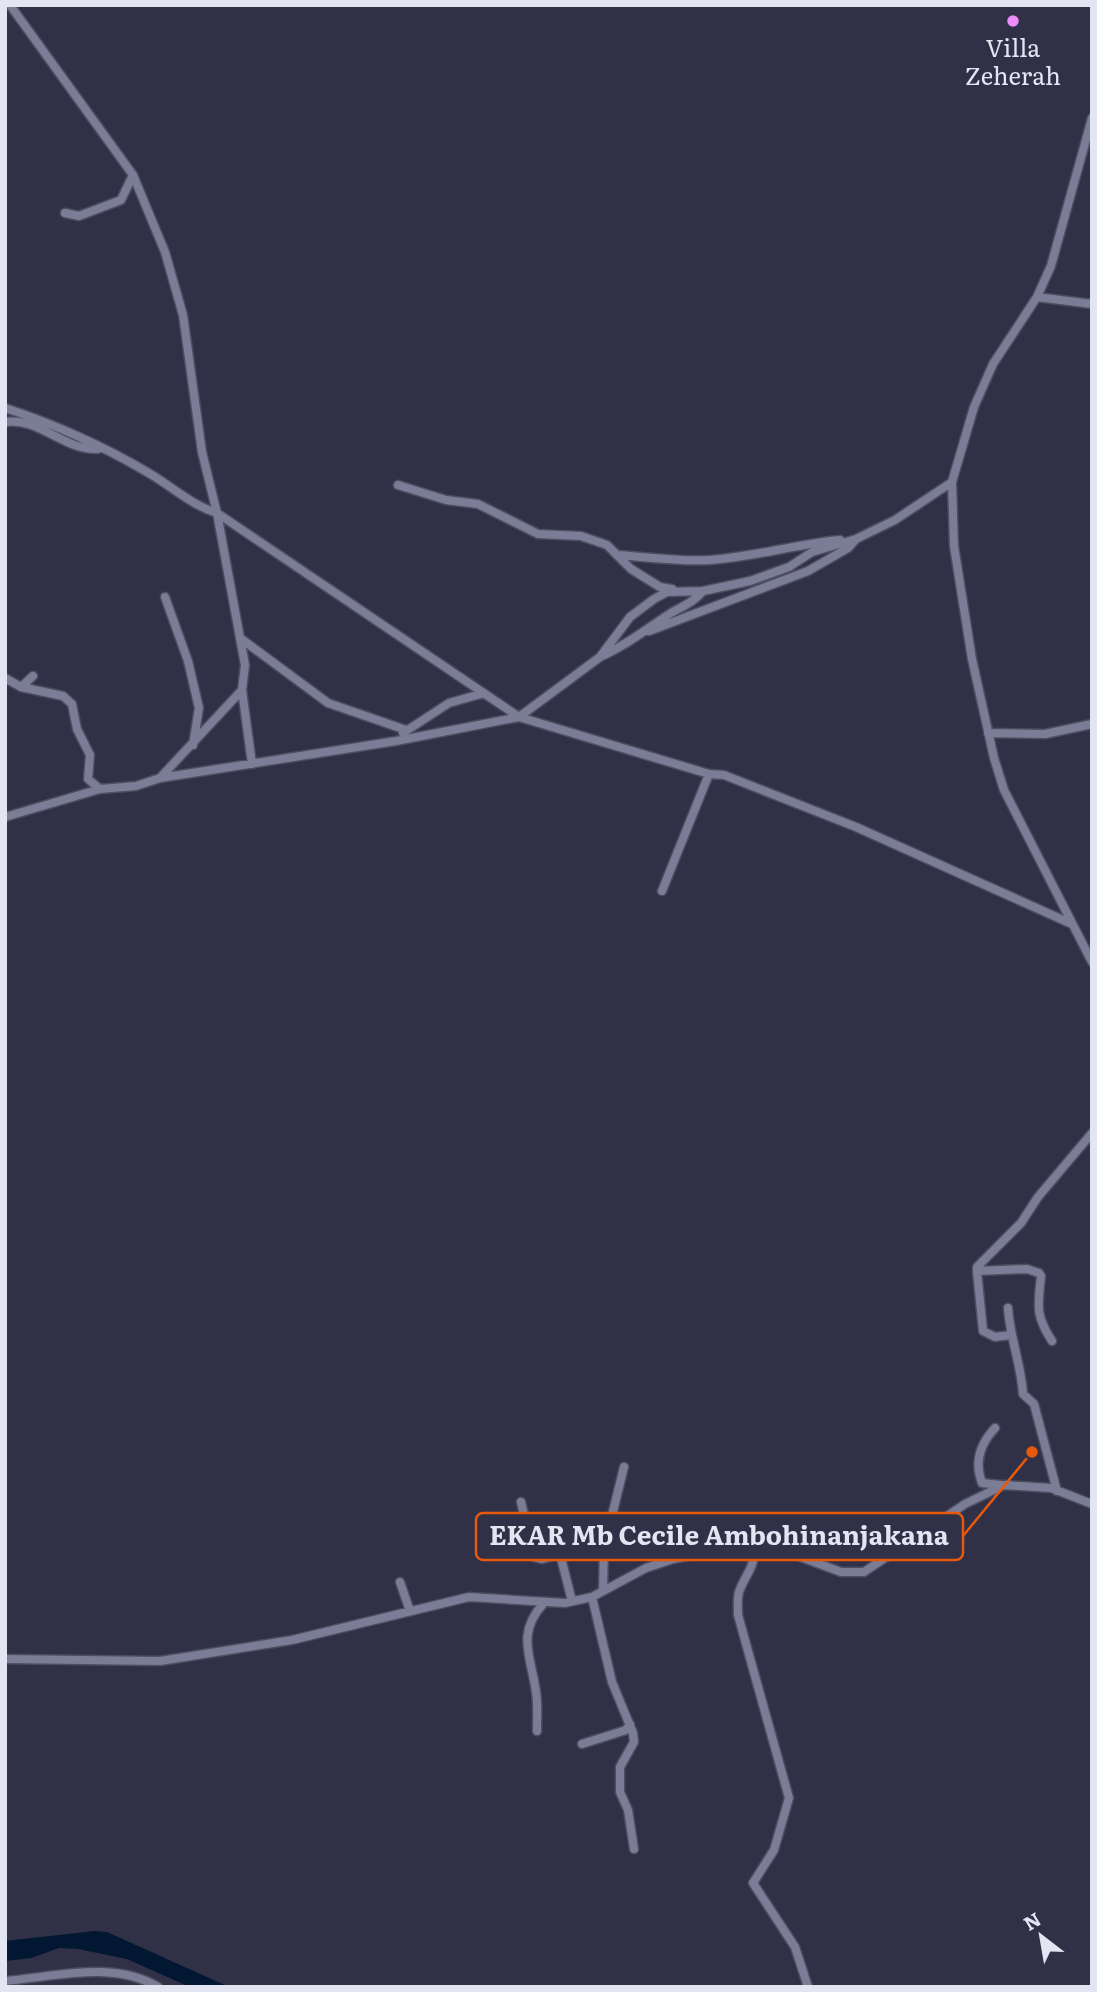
<svg xmlns="http://www.w3.org/2000/svg" width="1097" height="1992" font-family="Literata,serif">
<style>
.water{fill:#011732}
.lines{fill:none;stroke-linecap:round;stroke-linejoin:round}
.minor-casing{stroke:#4d4d60;stroke-width:11}
.minor{stroke:#7b7c96;stroke-width:8}
.poi-dot{fill:#ec8cfb;stroke:#303047;stroke-width:2.5}
.labels{text-anchor:middle;dominant-baseline:central;stroke-width:5;stroke-linejoin:round;paint-order:stroke}
.poi-label{font-size:24px;fill:#e4e5f3;stroke:#303047}
.leader{fill:none;stroke:#e8590c;stroke-width:2.5}
.callout-dot{fill:#e8590c;stroke:#303047;stroke-width:2.5}
.callout{fill:#303047;stroke:#e8590c;stroke-width:2.5}
.callout-label{font-size:26px;text-anchor:middle;font-weight:bold;fill:#e4e5f3}
</style>
<rect width="100%" height="100%" fill="#303047"/>
<path class="water" d="M95,1931L107,1932L229,1987H190L127,1959L78,1949L59,1948L31,1958L5,1961V1941Z"/>
<g class="lines">
<g class="minor-casing">
<path id="minor" d="M10,5L133,175L165,252L183,315L202,452L217,513L245,665L242,690L160,778
M1092,118L1051,266L1037,297L993,364L974,407L952,482L954,546L972,659L994,758L1004,790L1092,962
M65,213L79,216L121,200L133,175
M1037,297L1092,304
M5,408C52,423 105,447 147,472C170,485 191,505 217,513L519,717L600,657L630,617L654,599L667,592L703,591L750,581L789,567L812,552L856,539L895,520L952,482
M5,422C39,417 65,451 98,449
M398,485L446,500L478,504L538,534L581,536L607,545L631,569L660,587L672,589
M617,555C647,557 680,562 710,560C754,557 796,544 840,540
M165,597L188,661L199,708L193,745
M649,631L808,571L848,548L856,539
M240,638L328,703L406,730
M600,657C629,644 646,629 671,613C683,606 694,602 703,591
M5,678L21,687L33,676
M21,687L63,696L72,704L77,729L90,755L88,779L100,789
M242,690L252,764
M403,733L449,703L484,693
M988,733L1045,734L1092,724
M5,817L100,789L136,786L160,778L396,741L519,717L709,774L724,775L856,827L1072,924
M662,891L709,774
M977,1271L983,1331L995,1337L1010,1335
M1008,1308C1010,1338 1021,1364 1023,1394L1034,1404L1057,1491
M1052,1341C1035,1315 1038,1306 1041,1276L1039,1273L1027,1269L977,1271V1267L1021,1223L1038,1197L1092,1133
M995,1428C980,1444 974,1462 982,1483L1001,1485
M521,1502L534,1557L542,1559L560,1554L572,1601
M752,1543C758,1566 746,1572 739,1592C737,1599 738,1608 738,1615L789,1798L774,1850L753,1883L795,1947L808,1987
M400,1582L410,1611
M603,1590L604,1548L624,1467
M592,1597L612,1682L633,1733L634,1742L620,1767V1792L628,1810L634,1849
M5,1659L160,1661L292,1640L469,1597L565,1603L592,1597L646,1568L673,1559L752,1543L774,1547L841,1572H864L965,1504L1004,1485L1051,1488L1092,1504
M537,1731C537,1718 538,1704 536,1692C531,1656 516,1634 543,1604
M582,1744L626,1730L630,1724
M5,1981C54,1977 113,1960 158,1987"/>
</g>
<use href="#minor" class="minor"/>
</g>
<circle class="poi-dot" cx="1013" cy="21" r="7"/>
<g class="labels">
<g class="poi-label">
<text x="1013" y="46">Villa<tspan x="1013" dy="28">Zeherah</tspan></text>
</g>
</g>
<path class="leader" d="M1032 1452L963 1536"/>
<circle class="callout-dot" cx="1032" cy="1452" r="7"/>
<rect class="callout" x="476" y="1513" width="487" height="47" rx="7"/>
<g class="callout-label">
<text x="719" y="1545">EKAR Mb Cecile Ambohinanjakana</text>
</g>
<rect width="1097" height="1992" fill="none" stroke="#e4e5f3" stroke-width="14"/>
<g transform="translate(1041 1936) rotate(329)" stroke="#303047" stroke-width="5" paint-order="stroke">
<path d="M0-5L12 26L0 18L-12 26Z" fill="#e4e5f3"/>
<text y="-10" font-size="19" font-weight="bold" text-anchor="middle" fill="#e4e5f3">N</text>
</g>
</svg>
